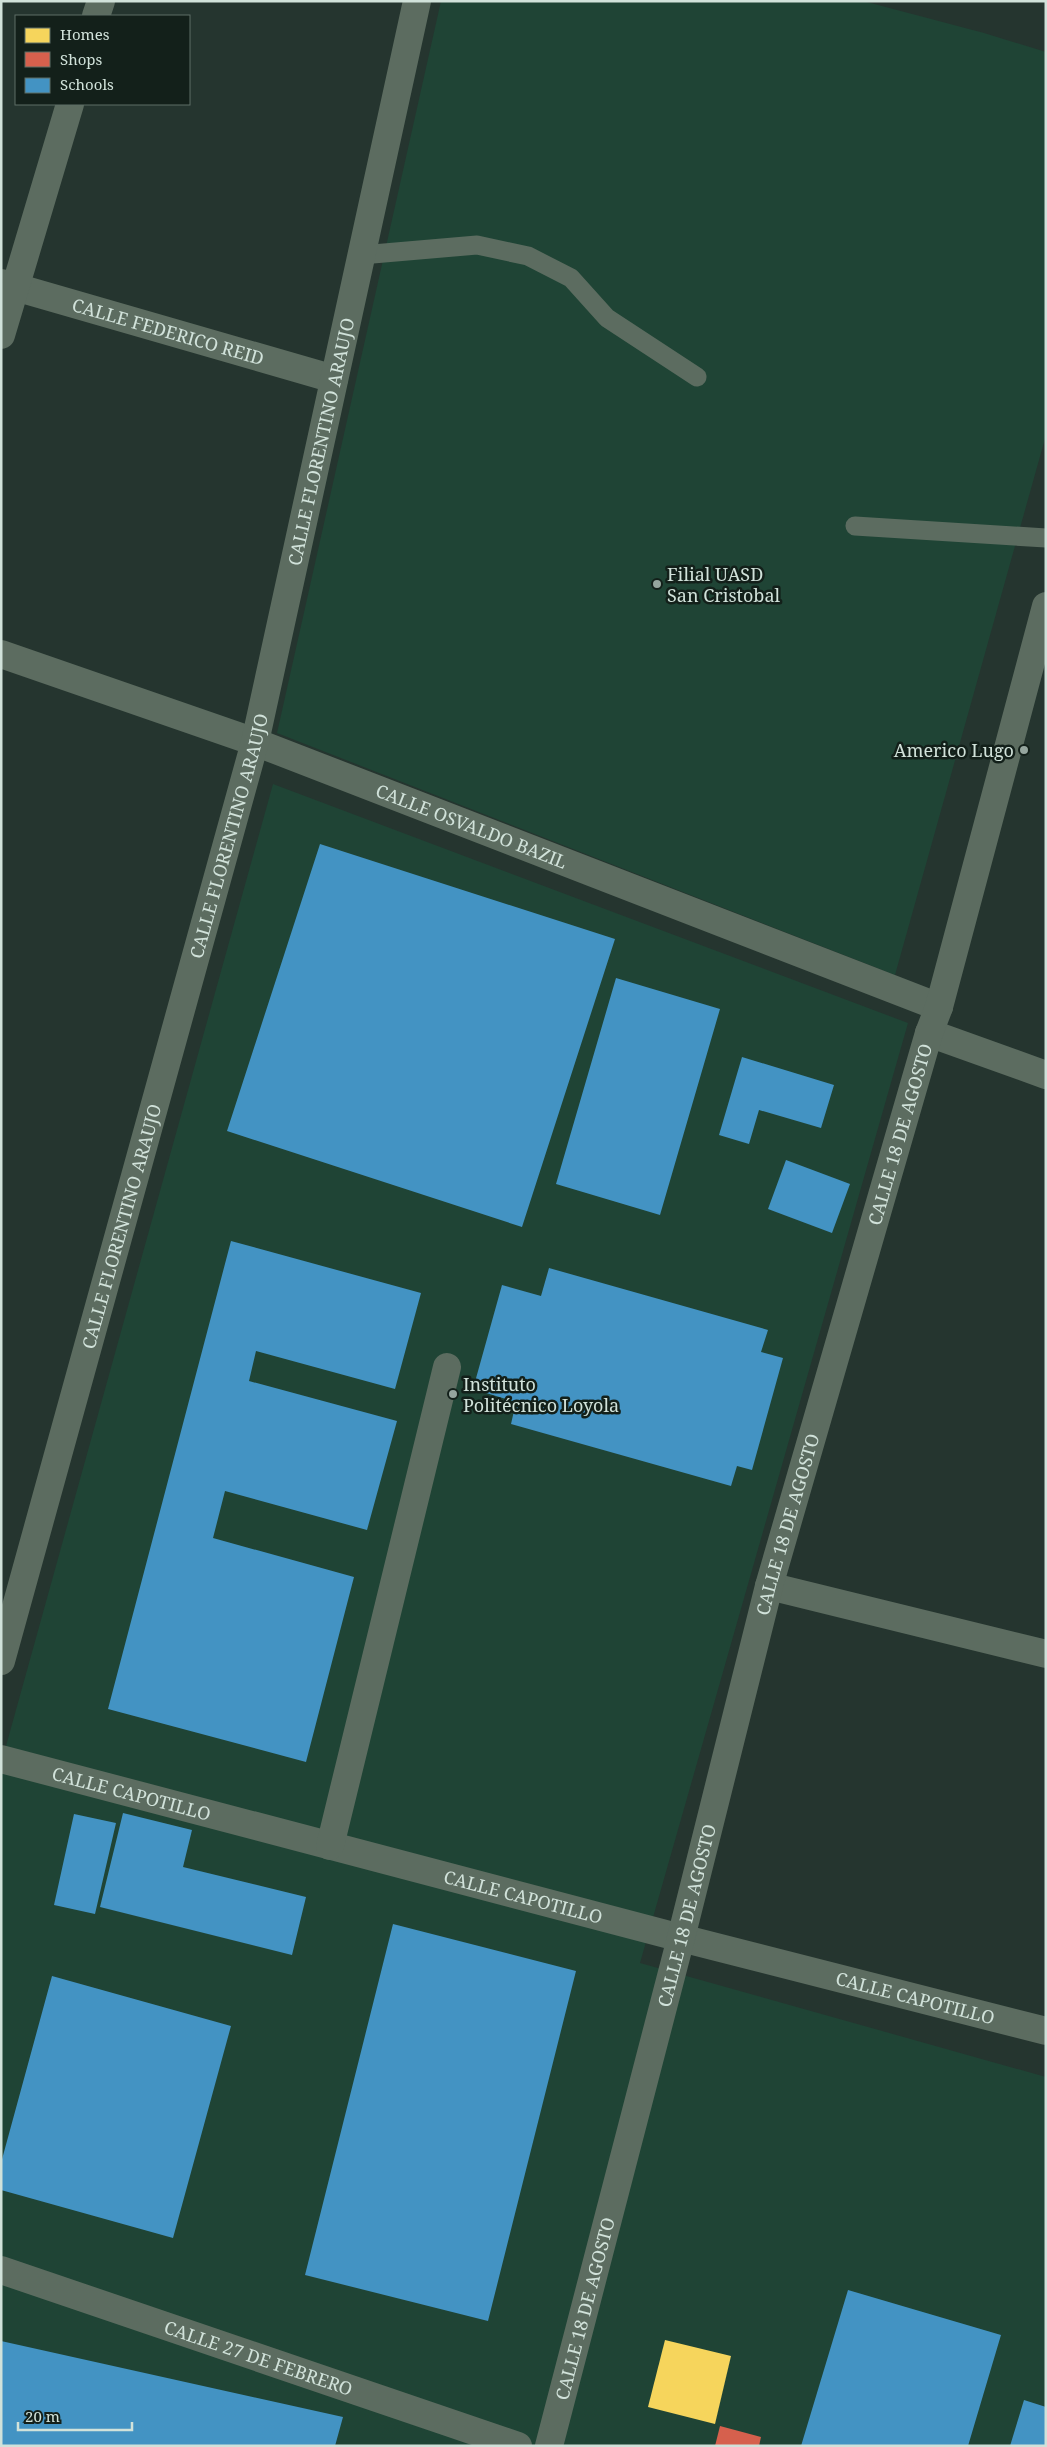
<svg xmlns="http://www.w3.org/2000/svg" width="1047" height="2447" font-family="'Noto Serif',serif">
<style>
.built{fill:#1f4435}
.homes{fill:#f6d55c}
.shops{fill:#d6604d}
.schools{fill:#4393c3}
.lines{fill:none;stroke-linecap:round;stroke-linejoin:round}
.service{stroke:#5c6c60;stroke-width:19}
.minor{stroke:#5c6c60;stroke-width:28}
.poi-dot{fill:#95a59e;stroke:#13201a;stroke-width:2}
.labels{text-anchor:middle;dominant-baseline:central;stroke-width:5;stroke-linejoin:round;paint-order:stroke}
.street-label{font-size:18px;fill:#d1e2da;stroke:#13201a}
.poi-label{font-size:18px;fill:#d1e2da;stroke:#13201a;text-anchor:start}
</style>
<rect width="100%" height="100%" fill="#25352f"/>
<path class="built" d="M441,1H863L984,33L1046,52V435L895,975L277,733Z
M273,784L908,1023L640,1963L1046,2077V2446H1V1764Z"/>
<path class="homes" d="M665,2340L731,2356L715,2424L648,2407Z"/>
<path class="shops" d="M720,2426L761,2437L759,2446H715Z"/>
<path class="schools" d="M320,844L615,939L522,1227L227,1131Z
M616,978L720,1009L660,1215L556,1184Z
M742,1057L834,1085L821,1128L759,1110L749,1144L719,1135Z
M786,1160L850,1184L832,1233L768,1209Z
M231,1241L421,1293L395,1389L256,1351L249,1381L397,1421L367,1530L225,1491L213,1538L354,1577L306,1762L108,1709Z
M549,1268L768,1330L761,1352L783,1358L752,1470L737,1466L731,1486L511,1424L516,1402L473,1389L502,1285L541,1296Z
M123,1813L192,1830L183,1867L306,1897L292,1955L100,1907Z
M74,1814L116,1823L95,1914L54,1905Z
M393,1924L576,1971L488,2321L305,2275Z
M52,1976L231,2026L173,2238L1,2190V2163Z
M848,2290L1001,2335L968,2446H801Z
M1,2341L343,2417L335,2446H1Z
M1024,2400L1046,2407V2446H1010Z"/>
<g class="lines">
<path class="service" d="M361,255L477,245L528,256L571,278L607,318L697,377
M855,526L1046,538"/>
<g class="minor">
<path d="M96,16L101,1"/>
<path id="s1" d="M1,283L334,379"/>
<path d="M1,335L70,104"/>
<path id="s2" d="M1,654L255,742L939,1007"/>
<path d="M929,1033L1046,1075"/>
<path d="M769,1586L1046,1654"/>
<path id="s3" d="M1,1661L255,742L417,1"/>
<path id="s4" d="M1,1759L681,1938L1046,2031"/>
<path d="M330,1846L447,1367"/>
<path id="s5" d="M1,2270L518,2446"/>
<path id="s6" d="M549,2446L681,1938L769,1586L929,1033L939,1007L1046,606"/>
</g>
</g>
<g class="poi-dot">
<circle cx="657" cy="584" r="5"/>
<circle cx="1024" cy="750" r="5"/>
<circle cx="453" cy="1394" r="5"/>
</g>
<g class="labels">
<g class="street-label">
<text stroke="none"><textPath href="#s1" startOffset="174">CALLE FEDERICO REID</textPath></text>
<text stroke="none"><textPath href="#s3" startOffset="1261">CALLE FLORENTINO ARAUJO</textPath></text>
<text stroke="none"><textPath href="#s2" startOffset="501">CALLE OSVALDO BAZIL</textPath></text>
<text stroke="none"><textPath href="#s3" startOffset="856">CALLE FLORENTINO ARAUJO</textPath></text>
<text stroke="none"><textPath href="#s6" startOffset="1358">CALLE 18 DE AGOSTO</textPath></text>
<text stroke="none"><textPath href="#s3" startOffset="451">CALLE FLORENTINO ARAUJO</textPath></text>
<text stroke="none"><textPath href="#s6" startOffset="952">CALLE 18 DE AGOSTO</textPath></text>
<text stroke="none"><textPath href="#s4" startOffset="135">CALLE CAPOTILLO</textPath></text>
<text stroke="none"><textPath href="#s4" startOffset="540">CALLE CAPOTILLO</textPath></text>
<text stroke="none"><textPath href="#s6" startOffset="548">CALLE 18 DE AGOSTO</textPath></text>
<text stroke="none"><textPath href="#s4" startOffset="945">CALLE CAPOTILLO</textPath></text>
<text stroke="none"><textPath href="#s6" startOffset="142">CALLE 18 DE AGOSTO</textPath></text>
<text stroke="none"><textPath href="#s5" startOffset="272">CALLE 27 DE FEBRERO</textPath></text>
</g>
<g class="poi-label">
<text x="667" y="574">Filial UASD<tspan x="667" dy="21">San Cristobal</tspan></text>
<text x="1014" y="750" text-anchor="end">Americo Lugo</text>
<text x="463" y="1384">Instituto<tspan x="463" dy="21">Politécnico Loyola</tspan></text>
</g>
</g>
<rect width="1047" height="2447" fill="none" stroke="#d1e2da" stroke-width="5"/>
<rect x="15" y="15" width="175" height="90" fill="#13201a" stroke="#5f6e67"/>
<rect x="25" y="28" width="25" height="15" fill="#f6d55c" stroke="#5f6e67"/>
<text x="60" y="40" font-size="15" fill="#d1e2da">Homes</text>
<rect x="25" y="52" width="25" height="15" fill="#d6604d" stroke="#5f6e67"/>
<text x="60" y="65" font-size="15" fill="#d1e2da">Shops</text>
<rect x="25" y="78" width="25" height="15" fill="#4393c3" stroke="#5f6e67"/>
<text x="60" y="90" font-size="15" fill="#d1e2da">Schools</text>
<path d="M18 2422v8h114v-8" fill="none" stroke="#d1e2da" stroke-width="2.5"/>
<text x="25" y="2422" font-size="15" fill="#d1e2da" stroke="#13201a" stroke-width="4" paint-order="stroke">20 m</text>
</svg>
